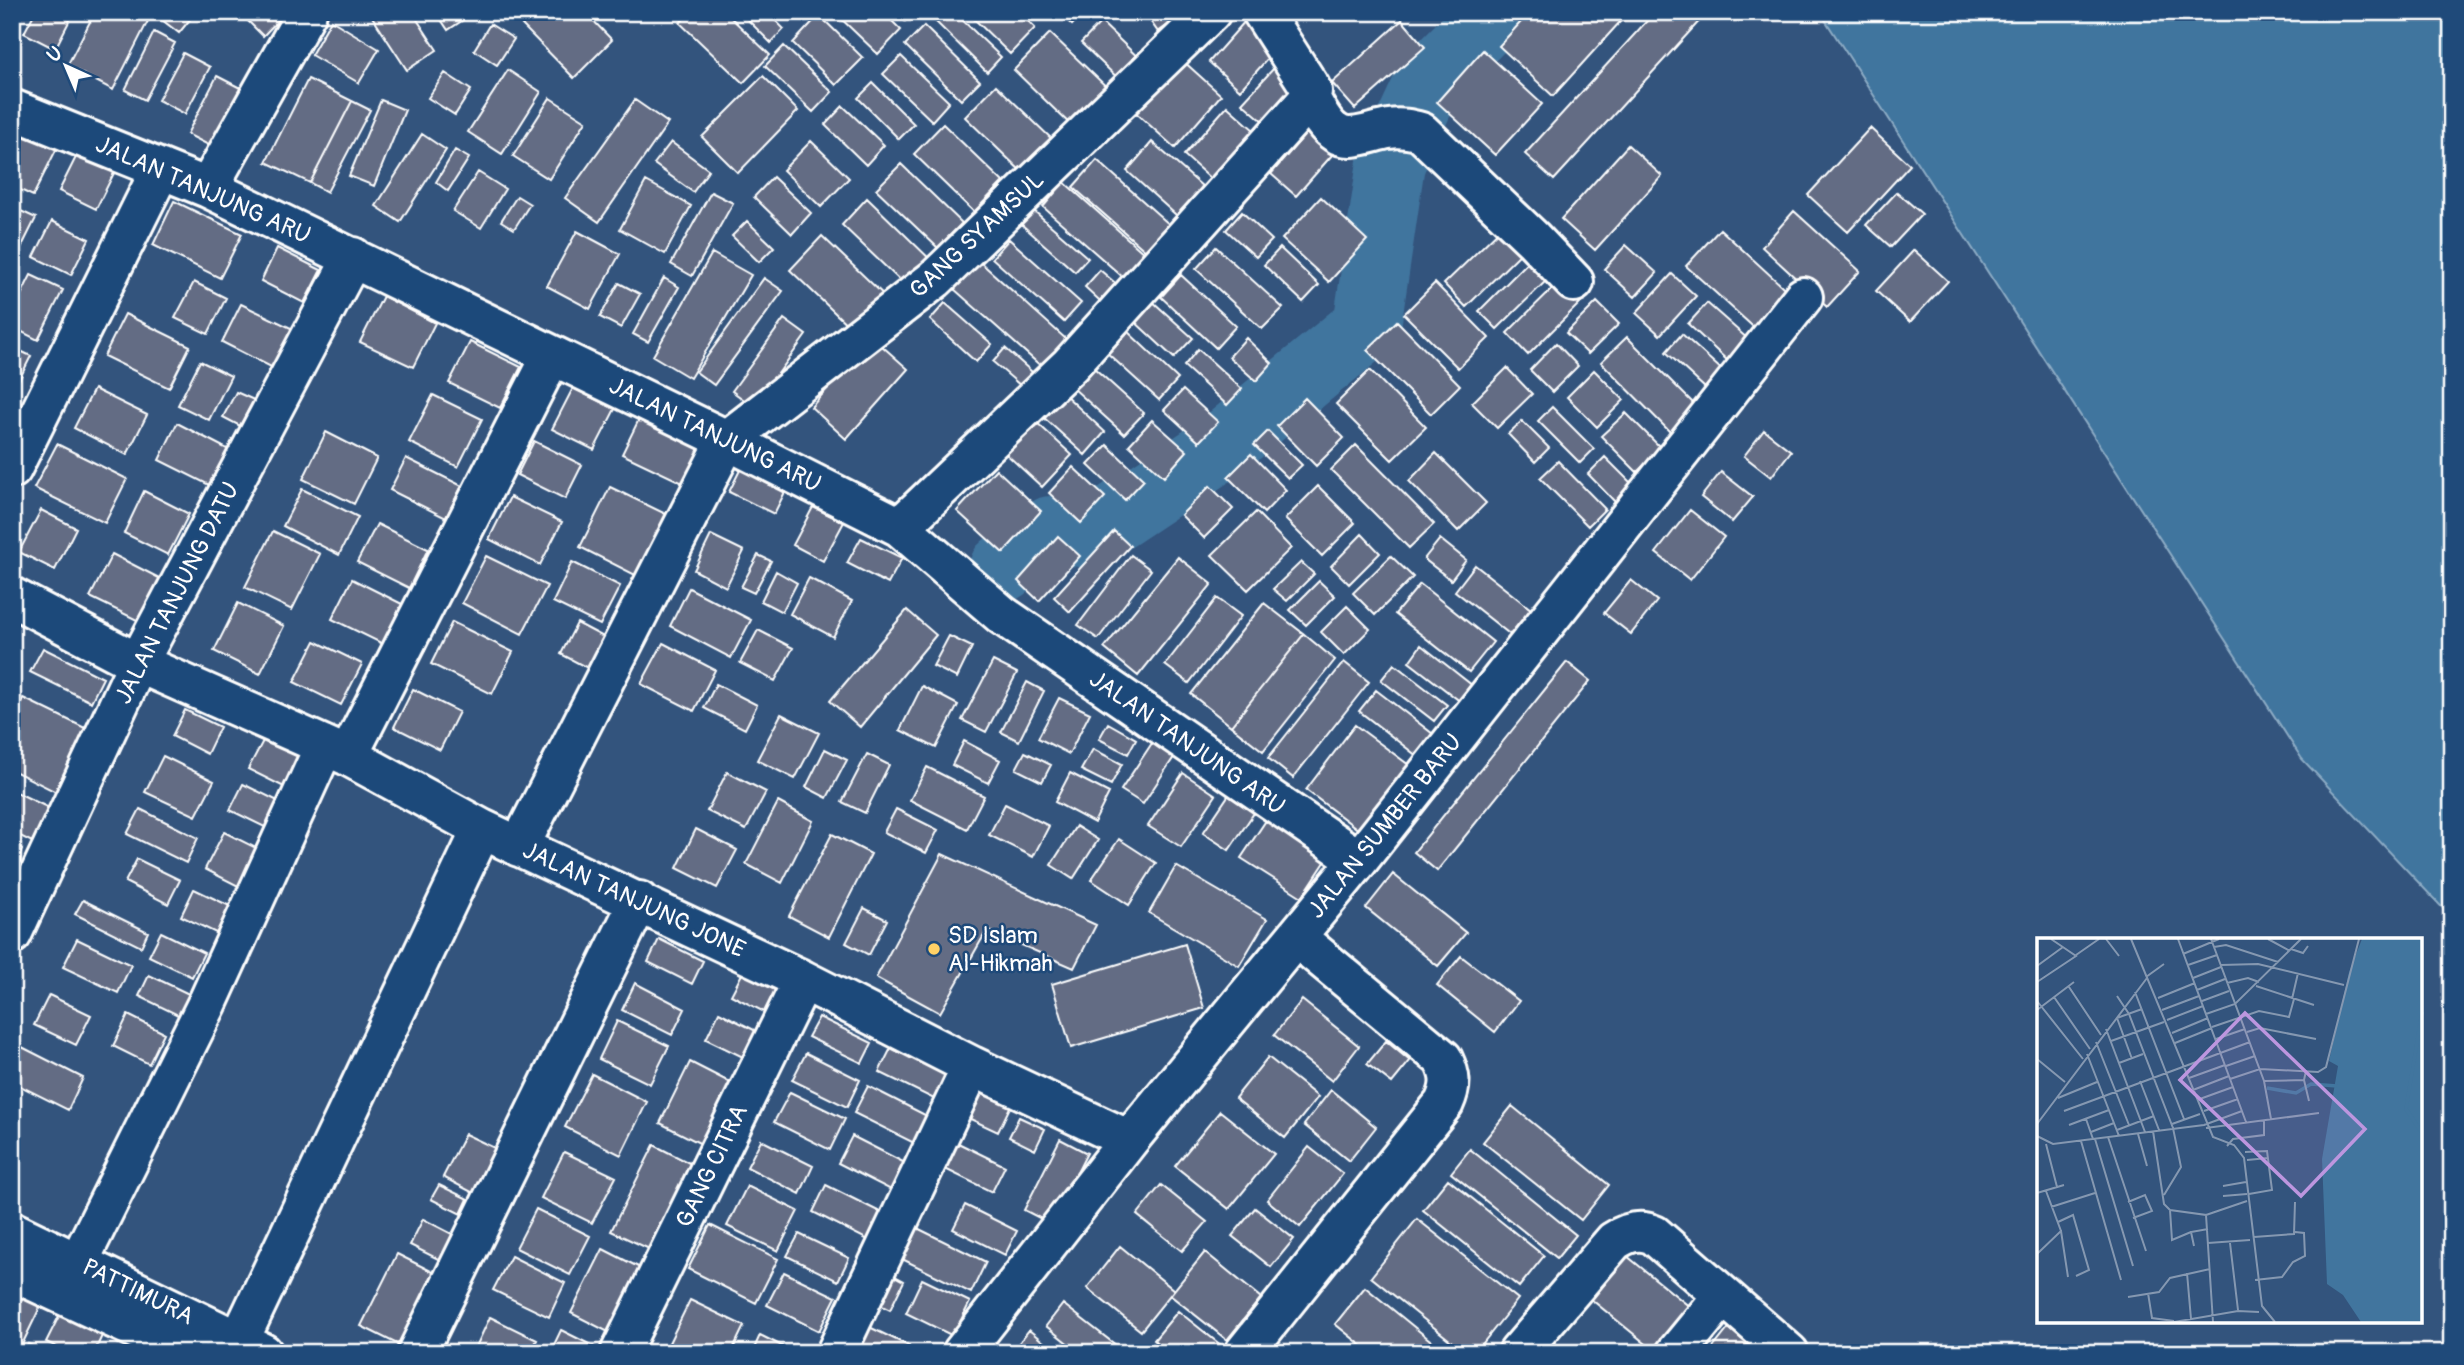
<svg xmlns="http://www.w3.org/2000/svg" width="2464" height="1365" font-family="Pangolin,sans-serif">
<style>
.water{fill:#41759e;stroke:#8dacc5;stroke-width:2}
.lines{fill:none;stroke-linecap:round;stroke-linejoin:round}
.river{stroke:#41759e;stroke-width:68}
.building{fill:#636c84;stroke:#fff;stroke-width:2}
.minor-casing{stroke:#fff;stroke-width:44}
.major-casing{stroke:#fff;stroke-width:44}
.minor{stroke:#1f4a7a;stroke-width:38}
.major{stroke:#1f4a7a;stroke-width:38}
.poi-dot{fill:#ffd166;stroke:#1f4a7a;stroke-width:2.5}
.labels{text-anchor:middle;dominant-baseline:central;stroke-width:5;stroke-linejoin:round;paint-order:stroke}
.street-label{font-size:24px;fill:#fff;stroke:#1f4a7a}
.poi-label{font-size:24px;fill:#fff;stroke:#1f4a7a;text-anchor:start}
.inset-river{fill:none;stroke:#41759e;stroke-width:3.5}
.inset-road{fill:none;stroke:#8598b1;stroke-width:2}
.view{fill:#bd96df;fill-opacity:0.15;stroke:#bd96df;stroke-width:3.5}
.inset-edge{fill:none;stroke:#fff;stroke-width:3.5}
</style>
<rect width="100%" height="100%" fill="#33547d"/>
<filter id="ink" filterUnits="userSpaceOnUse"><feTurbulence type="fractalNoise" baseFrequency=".0143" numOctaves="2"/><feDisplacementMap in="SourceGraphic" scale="14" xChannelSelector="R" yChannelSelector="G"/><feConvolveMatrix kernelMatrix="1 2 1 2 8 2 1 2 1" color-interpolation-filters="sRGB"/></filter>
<g filter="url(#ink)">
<path class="water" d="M1820,12H2452V918L2302,759Z"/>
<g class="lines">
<path class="river" d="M1003,568L1051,530L1090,534L1222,446L1367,326L1391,163L1431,77L1496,12"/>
</g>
<path class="building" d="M35,12H74L55,49L24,33Z
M95,12H136L149,19L113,90L67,66Z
M160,12H196L179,33L157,16Z
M239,12H286L263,36Z
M369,12H412L437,50L407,70Z
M436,12H475L448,30Z
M535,12H585L612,40L574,78L522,25Z
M690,12H725L770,55L743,83L680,23Z
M748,12H767L784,29L771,43L744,16Z
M782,12H797L790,20Z
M834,12H883L901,30L878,54Z
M895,12H913L905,21Z
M945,12H954L1001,57L987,72L936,22Z
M967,12H1019L1035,28L1010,54Z
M1058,12H1084L1072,25Z
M1144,12H1186L1158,32Z
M1530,12H1629L1553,96L1499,46Z
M1655,12H1700L1704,16L1554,180L1525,154Z
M819,15L863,58L836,85L793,43Z
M331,20L379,49L359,83L311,55Z
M1246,20L1277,48L1240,90L1209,62Z
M1402,20L1425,47L1355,109L1332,83Z
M1101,22L1145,64L1125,85L1081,43Z
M490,24L514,39L497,65L474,50Z
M924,26L980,81L961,100L905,45Z
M154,32L175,43L145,100L125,90Z
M1050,33L1114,94L1078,132L1014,70Z
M784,46L832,92L813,112L765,66Z
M1483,50L1542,104L1495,155L1437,102Z
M183,53L210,67L185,114L158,100Z
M901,56L949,102L932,121L883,74Z
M1181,59L1221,95L1175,148L1134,111Z
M1274,68L1302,93L1271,128L1242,103Z
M508,70L541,92L502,154L468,132Z
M445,73L471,90L455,115L428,98Z
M217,76L250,93L220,151L187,134Z
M763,76L798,111L738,173L702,137Z
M308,79L352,101L310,183L266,162Z
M873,83L914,124L899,139L858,98Z
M996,85L1057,144L1026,176L965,117Z
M550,98L586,121L549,179L513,156Z
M381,100L405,110L374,186L349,176Z
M635,100L668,123L599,222L565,198Z
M352,101L370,110L327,192L310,183Z
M843,106L884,145L866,165L825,125Z
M1227,106L1264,139L1221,188L1184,155Z
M943,124L1003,182L974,212L914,154Z
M1314,124L1340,146L1296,196L1271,174Z
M12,126L57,148L33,196L12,186Z
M1870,128L1910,165L1848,232L1808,195Z
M422,134L446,150L400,222L376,206Z
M811,141L849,178L821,207L783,170Z
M671,142L709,170L693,192L654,164Z
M1152,142L1211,194L1185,223L1127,171Z
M1628,145L1662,176L1595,250L1561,219Z
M455,150L469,158L448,191L436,182Z
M78,153L115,171L96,209L59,191Z
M1097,160L1180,234L1156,260L1073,187Z
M901,164L962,223L938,248L876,189Z
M478,172L505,189L481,228L453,211Z
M773,177L811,213L792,234L754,197Z
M646,181L691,206L665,254L620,229Z
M1064,182L1145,254L1124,278L1043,207Z
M711,192L733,203L692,276L671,264Z
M1897,192L1922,214L1891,247L1866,225Z
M517,196L530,204L514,229L501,221Z
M1321,197L1367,240L1329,282L1282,239Z
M867,198L937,266L912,292L842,225Z
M174,201L242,234L220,278L153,245Z
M12,207L36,218L17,256L12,253Z
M1033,210L1088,258L1075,272L1021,224Z
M1794,211L1860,271L1827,307L1762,247Z
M1242,212L1272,240L1256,257L1226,230Z
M52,221L89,239L71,275L34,257Z
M747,221L774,247L759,262L732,236Z
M1506,224L1528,246L1466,307L1444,284Z
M1720,229L1794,297L1760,333L1686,266Z
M577,231L620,254L590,309L547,286Z
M822,236L887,298L855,332L790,270Z
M1009,239L1081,303L1064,322L992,258Z
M1626,245L1657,273L1635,297L1604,269Z
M1216,247L1283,308L1262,329L1196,269Z
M277,248L321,270L304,303L261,281Z
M1280,248L1319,285L1303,302L1264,265Z
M1914,250L1948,281L1910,322L1876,291Z
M712,253L751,275L690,378L653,356Z
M1535,255L1553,274L1497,329L1479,311Z
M979,261L1076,348L1051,375L954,289Z
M1100,270L1127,293L1111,311L1085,287Z
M1672,274L1696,296L1660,335L1636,313Z
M31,275L63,290L38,340L12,327V313Z
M1181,275L1236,326L1216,348L1161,297Z
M1565,276L1586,297L1528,355L1507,333Z
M664,278L679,287L648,342L633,334Z
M764,278L783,291L714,385L696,372Z
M194,282L226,298L208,334L175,318Z
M619,283L640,294L621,328L600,317Z
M1435,283L1489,338L1458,368L1404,314Z
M383,296L435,323L413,367L360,342Z
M1151,300L1193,338L1174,358L1133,320Z
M1597,302L1619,324L1588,354L1566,333Z
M945,303L992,344L976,362L930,320Z
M1707,303L1749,340L1729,362L1688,324Z
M241,304L293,329L273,368L222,342Z
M125,314L190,346L169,388L104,356Z
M784,319L806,335L754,407L732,391Z
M1397,321L1460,385L1431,414L1367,350Z
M1126,330L1178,379L1159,400L1106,352Z
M1682,334L1723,371L1706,389L1666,352Z
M1627,337L1701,411L1675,437L1601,362Z
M873,338L908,369L846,439L811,407Z
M1246,338L1272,363L1256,381L1229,357Z
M470,342L521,367L500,408L449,383Z
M1556,343L1578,366L1552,392L1530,370Z
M12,347L31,356L12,394Z
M1005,348L1040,379L1028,392L993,362Z
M1198,349L1242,389L1227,405L1184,366Z
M200,361L231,376L209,420L178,405Z
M1093,367L1144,413L1124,434L1073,388Z
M1507,368L1532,394L1497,428L1472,403Z
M1370,370L1426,427L1392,460L1336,404Z
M1594,370L1624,400L1597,427L1567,397Z
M573,388L615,409L594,450L552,429Z
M94,389L147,415L127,455L74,428Z
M1183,390L1218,422L1199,442L1164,410Z
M236,392L254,400L240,426L223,417Z
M1063,393L1105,432L1085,455L1042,416Z
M433,395L482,419L458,467L409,442Z
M1305,398L1344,438L1316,466L1277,426Z
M1552,407L1594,449L1580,463L1538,421Z
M1626,413L1661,448L1637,472L1601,436Z
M641,415L708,448L689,486L622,454Z
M1034,420L1072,455L1042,487L1004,452Z
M1152,420L1187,451L1164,477L1129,445Z
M1522,421L1549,448L1535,462L1508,434Z
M177,423L233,452L215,488L159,460Z
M1764,430L1791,451L1771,477L1744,456Z
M1268,431L1302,465L1288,478L1254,445Z
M326,432L377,458L354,504L303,479Z
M534,441L582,465L565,499L517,475Z
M57,444L127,479L105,523L34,488Z
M1107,445L1144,480L1125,500L1088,465Z
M1356,445L1434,524L1409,548L1331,470Z
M1436,453L1486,503L1458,531L1409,481Z
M1251,454L1286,490L1264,513L1228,477Z
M1605,457L1634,486L1617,504L1588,474Z
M406,458L462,486L446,518L390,490Z
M1558,461L1605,509L1588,526L1540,478Z
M743,464L788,486L774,514L729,492Z
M1073,467L1105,497L1081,523L1049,493Z
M996,469L1041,511L1003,553L957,511Z
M1721,472L1753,497L1732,522L1701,497Z
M1210,486L1233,509L1204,538L1181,515Z
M1318,486L1355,523L1322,556L1285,519Z
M610,487L676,519L645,580L580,547Z
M302,489L358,517L339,555L283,526Z
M144,491L189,514L168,555L124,533Z
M510,497L562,522L540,565L489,539Z
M813,507L844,522L823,561L793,545Z
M41,510L76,528L55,570L19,552Z
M1690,510L1724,537L1690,580L1656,553Z
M1256,512L1291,548L1248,590L1212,555Z
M377,524L428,549L409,588L357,562Z
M273,531L320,554L292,610L245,587Z
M1114,531L1130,546L1070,612L1054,597Z
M1362,534L1380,553L1349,584L1331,566Z
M711,535L744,551L726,587L694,570Z
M1058,536L1080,556L1039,601L1018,581Z
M861,538L902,558L888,584L847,563Z
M1440,539L1466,560L1451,580L1424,559Z
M112,554L165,581L143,623L90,597Z
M758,555L771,561L754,593L741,587Z
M1131,555L1151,570L1098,639L1078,625Z
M486,556L547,586L522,634L462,603Z
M1391,556L1413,577L1375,615L1353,593Z
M1178,557L1212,584L1138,676L1104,648Z
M572,562L620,586L600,625L553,602Z
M1301,562L1314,574L1287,601L1273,589Z
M1475,565L1532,610L1512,636L1455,591Z
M776,571L797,583L782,612L761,601Z
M809,578L852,601L833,637L790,614Z
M352,579L406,606L387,646L332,619Z
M1631,580L1657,601L1631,634L1604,613Z
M1319,581L1335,596L1306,625L1290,610Z
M1420,584L1493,642L1469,672L1395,614Z
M689,588L751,620L731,658L670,626Z
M1217,598L1241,616L1189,683L1165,665Z
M238,603L284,626L260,674L214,651Z
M1264,603L1304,634L1231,726L1191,694Z
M1347,606L1370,629L1344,655L1321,632Z
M907,610L936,635L860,727L830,701Z
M452,622L513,652L492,694L431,664Z
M577,623L611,641L595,672L561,654Z
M758,630L793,648L775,681L740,663Z
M1304,634L1335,660L1263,751L1231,726Z
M949,636L972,647L957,678L933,666Z
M315,641L362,664L341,705L294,682Z
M663,643L715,670L694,711L641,684Z
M1421,645L1473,686L1461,702L1409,662Z
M43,648L103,678L91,702L30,672Z
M993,661L1017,673L986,732L962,720Z
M1344,662L1369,682L1293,778L1268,758Z
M1567,662L1590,681L1437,871L1414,852Z
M1394,664L1447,705L1434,721L1381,680Z
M1027,682L1044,691L1019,741L1001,732Z
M716,684L757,705L745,729L704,708Z
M922,686L958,705L936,748L900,730Z
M413,689L459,712L440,750L394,727Z
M1376,690L1433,734L1417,756L1359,711Z
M23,698L87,729L56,792L12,770V721Z
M1059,698L1090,713L1069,754L1038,738Z
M185,710L220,727L207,754L172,736Z
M781,714L819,733L795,779L757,760Z
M1108,723L1136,739L1128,754L1099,739Z
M1355,725L1413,768L1363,833L1306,790Z
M264,739L310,761L294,792L248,769Z
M1154,740L1176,754L1143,804L1121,790Z
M964,741L1000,760L988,783L952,765Z
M825,749L847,760L827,798L806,787Z
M1093,749L1122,764L1111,785L1081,770Z
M1025,752L1051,765L1042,782L1016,769Z
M867,754L889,765L865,813L842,802Z
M163,756L214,781L196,816L145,792Z
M927,767L984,796L967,829L910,800Z
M727,772L766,792L746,830L707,811Z
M1070,773L1109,793L1094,823L1055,802Z
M1183,773L1216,795L1181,847L1148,826Z
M243,784L288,806L275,832L230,810Z
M12,790L49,808L32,842L12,832Z
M1232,790L1258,807L1229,850L1203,833Z
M778,802L813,821L782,883L746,864Z
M1005,804L1049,826L1033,857L989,835Z
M140,809L198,838L186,863L127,834Z
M896,809L938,830L926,853L884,832Z
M1271,813L1331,853L1302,897L1241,858Z
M1076,826L1098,840L1073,879L1051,865Z
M696,829L737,850L717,888L677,868Z
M224,832L266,853L248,891L205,869Z
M832,834L871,854L829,937L789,916Z
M1119,839L1156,863L1129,905L1091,880Z
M12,844L22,849L12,870Z
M942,854L1096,925L1074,968L987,930L940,1013L876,978Z
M137,859L180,880L168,904L125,882Z
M1176,866L1267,919L1239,966L1149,913Z
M1393,874L1466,933L1438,966L1366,908Z
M194,889L234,908L220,935L181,916Z
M83,900L148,932L141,947L75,914Z
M864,908L887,920L869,955L846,943Z
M161,932L204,953L192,977L149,956Z
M77,939L131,965L118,993L63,967Z
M659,939L703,961L692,984L648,962Z
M1185,944L1204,1008L1071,1048L1052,984Z
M1461,956L1519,1001L1495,1032L1437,985Z
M743,972L782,991L770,1015L731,995Z
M149,975L191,995L180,1016L139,996Z
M635,983L685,1009L672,1035L622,1010Z
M49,995L91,1015L76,1045L34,1025Z
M1302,1000L1359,1046L1332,1081L1274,1035Z
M719,1012L760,1033L747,1059L706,1039Z
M128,1015L164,1033L149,1064L113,1046Z
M819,1017L872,1043L862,1063L808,1037Z
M617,1021L669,1046L650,1084L599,1059Z
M1386,1041L1410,1061L1392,1083L1367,1064Z
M16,1044L83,1078L68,1110L12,1082V1051Z
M892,1046L951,1075L938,1101L879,1072Z
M806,1053L860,1080L847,1107L792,1080Z
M1268,1057L1318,1097L1285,1138L1235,1098Z
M690,1062L741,1088L711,1149L660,1123Z
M592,1074L647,1102L621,1155L565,1127Z
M868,1086L927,1116L914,1143L854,1113Z
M979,1087L1012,1103L998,1132L964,1116Z
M1331,1090L1376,1127L1349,1161L1304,1125Z
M790,1092L845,1119L830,1150L774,1122Z
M1512,1106L1609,1185L1581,1220L1483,1142Z
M1220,1111L1274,1154L1229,1209L1175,1166Z
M1019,1117L1045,1129L1035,1150L1009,1137Z
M465,1134L503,1152L481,1197L443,1177Z
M852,1136L905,1163L891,1190L838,1163Z
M1060,1139L1087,1153L1051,1224L1024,1210Z
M761,1140L813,1166L800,1194L747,1167Z
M956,1142L1005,1166L992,1192L943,1168Z
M654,1145L707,1172L664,1256L611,1231Z
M1309,1147L1343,1174L1300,1227L1267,1200Z
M1470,1149L1576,1235L1557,1258L1451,1173Z
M564,1152L616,1177L592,1223L541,1198Z
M1448,1179L1544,1256L1519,1287L1423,1210Z
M439,1185L468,1199L461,1214L431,1199Z
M826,1185L884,1214L870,1241L813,1212Z
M1161,1185L1207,1222L1182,1251L1137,1215Z
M747,1186L798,1211L778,1251L727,1226Z
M965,1205L1017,1231L1005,1255L953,1229Z
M1255,1208L1294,1239L1271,1267L1232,1236Z
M536,1209L590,1236L570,1275L516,1248Z
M423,1219L456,1236L444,1262L410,1245Z
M1417,1219L1518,1299L1475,1353H1466L1371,1277Z
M905,1222L986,1262L971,1293L890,1253Z
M710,1225L778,1259L756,1303L688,1269Z
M799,1234L849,1258L838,1281L787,1256Z
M1120,1246L1174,1290L1141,1331L1087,1288Z
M603,1249L652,1274L620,1338L571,1313Z
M1205,1252L1261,1298L1227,1340L1170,1295Z
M397,1254L443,1277L407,1349L361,1326Z
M511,1256L565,1283L549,1317L493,1290Z
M1627,1256L1691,1308L1656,1352L1592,1300Z
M784,1272L836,1297L819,1331L767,1305Z
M889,1273L904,1281L890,1310L874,1302Z
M922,1279L970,1302L953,1336L906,1313Z
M12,1282L45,1297L18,1353H12Z
M1365,1287L1446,1353H1371L1335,1324Z
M690,1300L744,1326L731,1353H664Z
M1063,1304L1117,1346L1111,1353H1080L1046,1326Z
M64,1306L106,1327L94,1353H70L46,1342Z
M1178,1311L1227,1350L1225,1353H1169L1154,1340Z
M490,1317L537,1340L530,1353H473Z
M861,1323L909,1346L906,1353H873L852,1342Z
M1732,1324L1768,1353H1709Z
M561,1330L607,1353H550Z
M1029,1330L1057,1353H1011Z
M760,1335L796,1353H752Z
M28,1344L47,1353H24Z"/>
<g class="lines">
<g class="minor-casing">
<path id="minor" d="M1310,98C1317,110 1324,126 1336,133C1350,143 1373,131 1389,129C1401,127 1410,129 1421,132L1533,239L1574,282
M12,109L208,188L727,440L900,527L1002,615L1359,860
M208,188L307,12
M12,469L161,169
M900,527L1070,365L1310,98L1312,91L1310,87L1262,12
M12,597L138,663L348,756L482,829L803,980L972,1066L1129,1140
M348,756L552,355
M519,847L727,440L935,279L1211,12
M12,934L138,663L353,257
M78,1263L208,1002L324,747
M239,1341L482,829
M417,1353L639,901
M620,1353L803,980
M836,1353L972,1066
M962,1353L1129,1140L1359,860L1803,297
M1244,1353L1444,1103C1452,1085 1451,1076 1443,1059L1296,937
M1518,1353L1614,1241C1626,1233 1639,1228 1654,1235L1789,1353
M1676,1353L1722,1297"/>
</g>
<g class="major-casing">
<path id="major" d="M12,1231L263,1353
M12,1271L188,1353"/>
</g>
<use href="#minor" class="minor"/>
<use href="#major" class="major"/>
</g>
</g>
<circle class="poi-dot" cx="934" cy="949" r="7"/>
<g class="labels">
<g class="street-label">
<text transform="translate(203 190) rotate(24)">JALAN TANJUNG ARU</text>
<text transform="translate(977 235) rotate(-43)">GANG SYAMSUL</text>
<text transform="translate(715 435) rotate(26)">JALAN TANJUNG ARU</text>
<text transform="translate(177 593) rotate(-63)">JALAN TANJUNG DATU</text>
<text transform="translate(1187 743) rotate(35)">JALAN TANJUNG ARU</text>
<text transform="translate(1385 826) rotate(-51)">JALAN SUMBER BARU</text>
<text transform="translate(634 900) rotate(25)">JALAN TANJUNG JONE</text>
<text transform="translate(712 1166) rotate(-64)">GANG CITRA</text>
<text transform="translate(138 1292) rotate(26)">PATTIMURA</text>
</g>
<g class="poi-label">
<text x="948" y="935">SD Islam<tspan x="948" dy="28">Al-Hikmah</tspan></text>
</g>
</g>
<g transform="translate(2037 938)">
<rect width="385" height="385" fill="#33547d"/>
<path d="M325,1H385V384H324L306,357L290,346L285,221L301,128L292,123L312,34Z" fill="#41759e"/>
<path class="inset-river" d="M385,74L369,171L385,195M230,150L259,155L274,146L300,148"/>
<path class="inset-road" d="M69,1L82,18M94,1L176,199L197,207L207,220L225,368L238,384M141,1L209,184M174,1L227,143L234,181M231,1L253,13M177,9L189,7L241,24M254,11L266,15L271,8M146,16L182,1M39,17L62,1M151,27L180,17M184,27L221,26L307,47M0,28L26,9M109,39L127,26M156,40L184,29M0,44L39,18L14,1M190,45L211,40L222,44M219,48L277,67M32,49L64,97M160,52L188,41M98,54L147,181M80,58L92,76L136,190L144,229L127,257M17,59L53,111M121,60L158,45M255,61L261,35M0,63L46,121M165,63L192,53M0,72L37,44M125,72L162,58M169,76L198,66L264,1M80,80L95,121M80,80L105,71M130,82L166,68M175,89L222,73L252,79L257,61M69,91L108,194M210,94L223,90L279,101M135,95L171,80M179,101L208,91M74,103L127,84M59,104L92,187M138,105L175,90M50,116L82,198M0,121L28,144M82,125L106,116M189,128L218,118M152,140L188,127M193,141L223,131L281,134L289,129L322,1M267,142L272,163M103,143L122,192M227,143L267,142L269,133M156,152L192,138M21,160L60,144M160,162L196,149M27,173L213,104M167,173L201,161M49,181L56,201M0,186L110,40M135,186L163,176M32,187L72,172M169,190L282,175M80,192L117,178M116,193L127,266L133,272L169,277L176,384M54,194L77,185M101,196L110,228M0,198L16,206L167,187L205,173M71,199L109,313M58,201L96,328M44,203L84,342M9,206L20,249M190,208L196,201L227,197V182M208,214L230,213L235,252L212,256M210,222L231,220M186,248L209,244M0,255L27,247M186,258L210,256M91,264L108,257L115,273L96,280M14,269L58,255M133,272L135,302L154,294M169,277L210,263M21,284L36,277L52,332L39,338M24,293L31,339M217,299L257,296L258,264M171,305L213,302M193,305L201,372M157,308L154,294L171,291M0,316L24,293L9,253M150,335L154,381M218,342L245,339L256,324L268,318L267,295L258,294M111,355L115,380L137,383M91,359L122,354L133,340L173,331M137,384L201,373L222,374"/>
<path class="view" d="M208,75L328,191L264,258L143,142Z"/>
<rect width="385" height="385" class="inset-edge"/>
</g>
<rect width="2464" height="1365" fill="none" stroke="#1f4a7a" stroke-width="42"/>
<rect x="21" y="21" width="2422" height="1323" fill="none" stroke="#fff" stroke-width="2.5" filter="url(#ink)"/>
<g transform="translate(66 66) rotate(316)" stroke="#1f4a7a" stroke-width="5" paint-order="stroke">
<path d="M0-5L12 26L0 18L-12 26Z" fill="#ffffff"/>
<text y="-10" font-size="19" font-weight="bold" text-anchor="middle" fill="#ffffff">U</text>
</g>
</svg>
